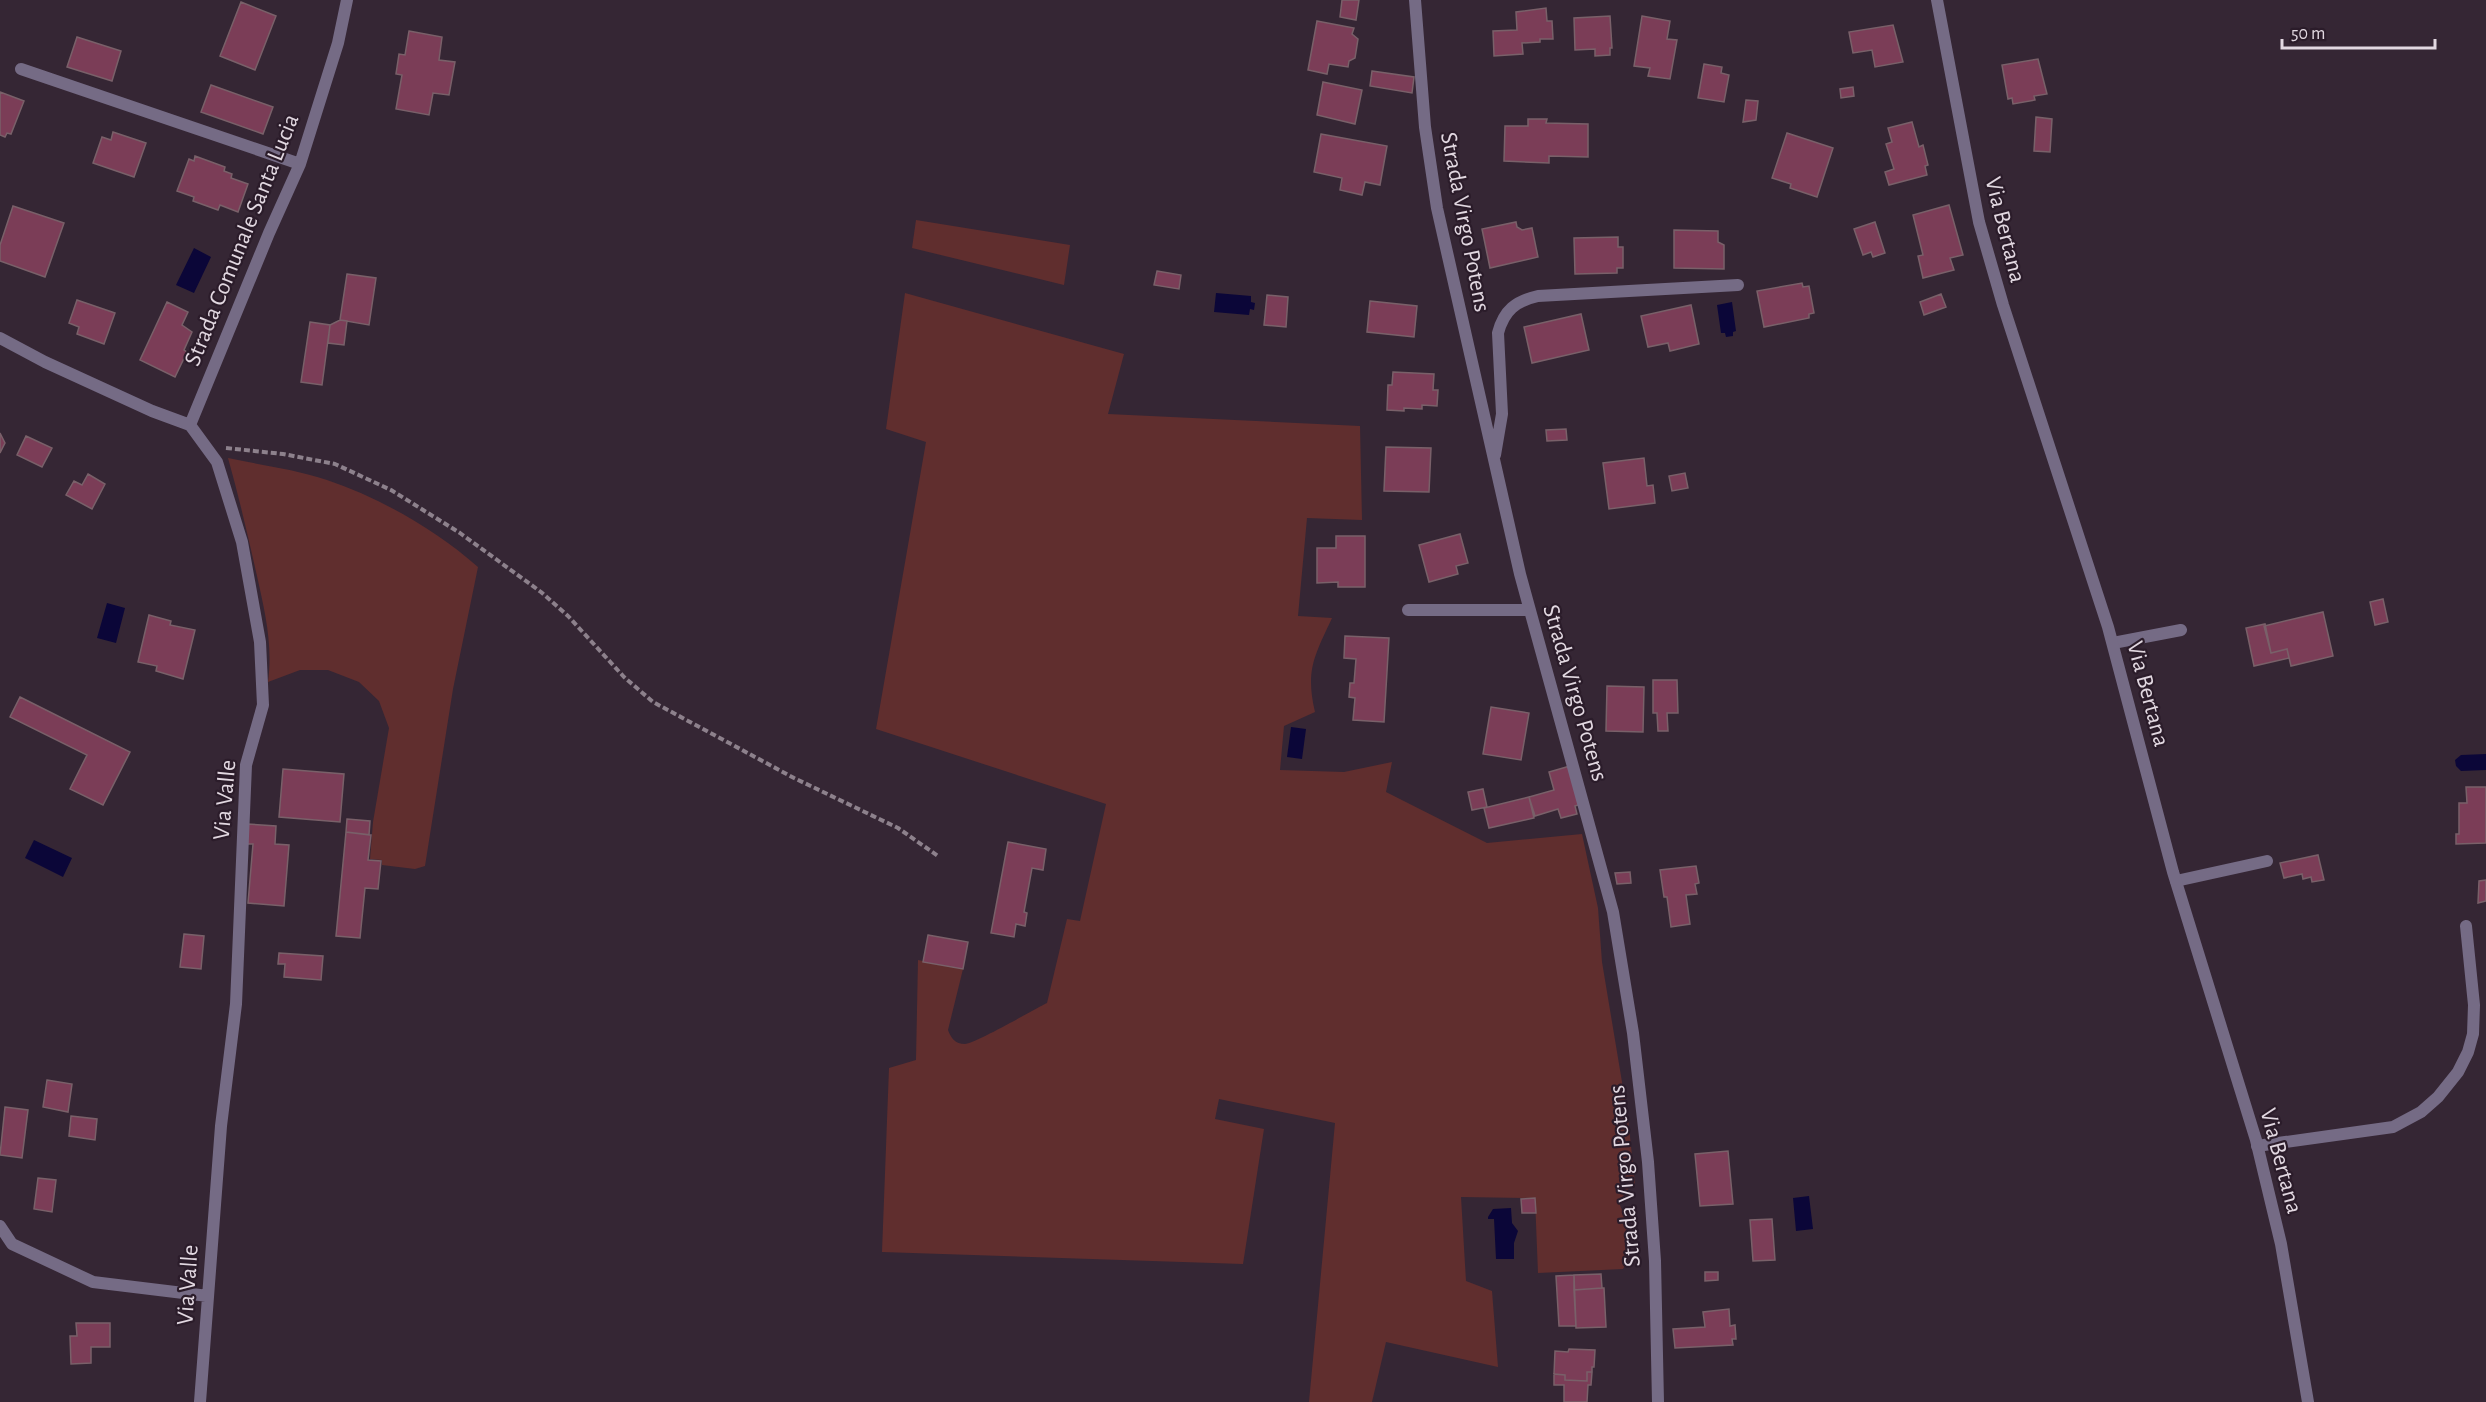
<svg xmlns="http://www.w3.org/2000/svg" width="2486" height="1402" font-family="'Alegreya Sans',sans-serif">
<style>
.green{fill:#602e2e}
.water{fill:#0b0638}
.building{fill:#7b3d57;stroke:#796069;stroke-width:1.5}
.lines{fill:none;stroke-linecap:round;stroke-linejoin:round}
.path{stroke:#8d818c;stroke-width:4;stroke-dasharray:6 3;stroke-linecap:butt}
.service{stroke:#756b85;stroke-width:12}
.minor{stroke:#756b85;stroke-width:12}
.labels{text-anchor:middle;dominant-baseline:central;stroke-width:4.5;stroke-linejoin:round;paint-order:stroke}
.street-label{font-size:24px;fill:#e2d8e1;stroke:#2b1c2a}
</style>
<rect width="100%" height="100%" fill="#352634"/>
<path class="green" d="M916,220L1070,245L1064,285L912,248Z
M905,293L1124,354L1108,414L1360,426L1362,520L1307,518L1298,616L1332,618C1315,655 1305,670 1315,712L1284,726L1280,770L1344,772L1392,762L1386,792L1487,843L1582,834L1598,908L1602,962L1628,1118L1635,1184L1627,1190L1619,1203L1622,1210L1628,1215V1261L1623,1269L1538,1273L1535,1198L1461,1197L1466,1281L1492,1291L1498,1367L1386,1342L1372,1402H1309L1335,1123L1219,1099L1215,1119L1264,1129L1243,1264L882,1252L889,1068L916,1060L918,960L963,969L948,1030C951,1038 955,1044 965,1044C976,1043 1033,1010 1047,1003L1067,919L1080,921L1106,804L876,729L926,442L886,429Z
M228,458C260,465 295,469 327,480C380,498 435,529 478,567L453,689L425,866L415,869L382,865V860L370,859L373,822L389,728L379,701L359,682L328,670H300L268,682C273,645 265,612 257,576C248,536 239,497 228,458Z"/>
<path class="water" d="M194,248L211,257L194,293L176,285Z
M1216,293L1251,296V302L1255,303L1254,310L1250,309L1249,315L1214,312Z
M1732,302L1736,331L1733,332V336L1726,337L1725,333H1721L1717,305Z
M107,603L125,608L116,643L97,638Z
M1291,727L1306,729L1302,759L1287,757Z
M2486,754V770L2461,771L2456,766L2455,760L2461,755Z
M34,840L72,858L63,877L25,858Z
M1809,1196L1813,1229L1796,1231L1793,1198Z
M1511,1208L1512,1223L1518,1231L1514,1243V1259H1496L1494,1219H1488V1217L1493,1209Z"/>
<path class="building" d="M1342,0H1359L1356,20L1340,17Z
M241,2L276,16L255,70L220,56Z
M1546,8L1547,21H1552L1553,39H1540V42L1522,43L1523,54L1494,56L1493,31L1517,30L1516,12Z
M1610,16L1612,48H1610V55L1595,56V49L1575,50L1574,18Z
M1642,16L1670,21L1667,39L1677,40L1670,79L1648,76L1650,68L1634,66Z
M1317,21L1354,28L1352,34L1358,39L1355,58L1349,61L1348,67L1329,64L1327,74L1308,70Z
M1893,25L1903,62L1875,67L1872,50L1853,53L1849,32Z
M409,31L442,37L439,60L455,62L449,95L433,93L429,115L396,109L402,75L396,74L399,54L405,55Z
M77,37L121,51L112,81L67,67Z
M2038,59L2047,94L2034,96L2035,100L2013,104L2012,98L2008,99L2002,65Z
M1704,64L1722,67L1721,73L1729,75L1724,102L1698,98Z
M1372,71L1414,77L1412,93L1370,86Z
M1323,82L1362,90L1355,124L1317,115Z
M211,85L273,107L263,134L201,112Z
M1853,87L1854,96L1841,98L1840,89Z
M0,92L24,101L11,134L7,133L5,137L0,135Z
M1746,100L1758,101L1756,120L1743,122Z
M2036,117L2052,119L2050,152L2034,151Z
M1528,119H1547L1546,123L1588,124V157L1549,156V163L1504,161L1505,126H1528Z
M1912,122L1919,147L1923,145L1928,165L1925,166L1927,175L1889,185L1885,172L1894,169L1886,144L1892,142L1888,128Z
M113,132L146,143L134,177L93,163L102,137L111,140Z
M1787,133L1833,148L1817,197L1790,188L1791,184L1772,178Z
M1321,134L1387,146L1380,185L1365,182L1362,195L1340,190L1342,178L1314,172Z
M195,156L225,167L224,171L232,174L231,178L248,184L238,212L220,205L218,210L193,201L194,197L177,191L189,159L194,161Z
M1949,205L1963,255L1950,258L1954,270L1923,278L1918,256L1923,255L1913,215Z
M13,206L64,223L45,277L0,261V245Z
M1516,222L1517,227L1522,230L1532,228L1538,257L1490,268L1482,229Z
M1875,222L1885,253L1873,257L1871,252L1863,255L1854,229Z
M1674,230L1718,231V242L1724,245V269L1674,268Z
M1618,237V247H1623V268H1617V273L1575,274L1574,238Z
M1157,271L1181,275L1179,289L1154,285Z
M347,274L376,278L369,325L340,320Z
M1802,283L1803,287L1809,286L1814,313L1809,314V318L1764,327L1757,291Z
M1941,294L1946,307L1924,315L1920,302Z
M1267,295L1288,297L1286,327L1264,325Z
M77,300L115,313L104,344L77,334L79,327L69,323Z
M1370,301L1417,306L1414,337L1367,332Z
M167,302L188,312L182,325L192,332L184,350L187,352L175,377L140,360Z
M1691,305L1699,344L1670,351L1668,343L1648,347L1641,316Z
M1581,314L1589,350L1532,363L1524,327Z
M340,320L347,321L344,345L328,343L330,325Z
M310,322L330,325L322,385L301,382Z
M1393,372L1434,374L1433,390H1438L1437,406L1422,405V409L1404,408V411L1387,410L1388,385H1392Z
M1566,429L1567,440L1547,441L1546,430Z
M0,433L5,443L0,453Z
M26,436L52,448L42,467L17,455Z
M1386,447L1431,448L1429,492L1384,491Z
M1644,458L1647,486L1653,485L1655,503L1609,509L1603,463Z
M1685,473L1688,488L1672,491L1669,476Z
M88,474L105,484L92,509L66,495L74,481L82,485Z
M1460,534L1468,563L1456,566L1458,574L1429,582L1419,545Z
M1336,536H1365V587H1338V582L1317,583V548H1336Z
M2383,599L2388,622L2375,625L2370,602Z
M2323,612L2333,656L2291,666L2287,649L2271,653L2264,626Z
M149,615L171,621L170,625L195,630L183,679L156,671L157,666L138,662Z
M2265,624L2271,653L2287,649L2289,658L2254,666L2246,628Z
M1345,636L1389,638L1384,722L1353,720L1355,698L1349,697L1350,683H1354L1356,659L1344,658Z
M1653,680H1677L1678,713H1667L1668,731H1658L1657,713H1653Z
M1607,686L1644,687L1643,732L1606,731Z
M20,697L130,752L103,805L70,789L87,755L10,717Z
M1491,707L1529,713L1521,760L1483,754Z
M1570,766L1581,804L1575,806L1577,814L1561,818L1558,809L1535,816L1529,797L1554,790L1549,772Z
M283,769L344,774L340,822L279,817Z
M2466,787H2486V843L2456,844V834H2459V803H2467Z
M1483,789L1487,807L1472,810L1468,792Z
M1529,797L1534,818L1489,828L1484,808Z
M347,819L370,821L369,835L346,832Z
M247,824L276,826L275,844L289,845L284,906L248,903L253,844H245Z
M346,832L371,835L368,860L381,861L378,889L365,888L360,938L336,936Z
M1008,842L1046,849L1043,870L1032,868L1024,912L1027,913L1025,926L1016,924L1014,937L991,933Z
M2318,855L2324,880L2312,882L2311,877L2303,879L2302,874L2284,878L2280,863Z
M1696,866L1699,883L1695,884L1697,894L1686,895L1690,924L1671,927L1667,897H1664L1660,870Z
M1630,872L1631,883L1617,884L1615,873Z
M2486,880V901L2478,903L2479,881Z
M184,934L204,936L201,969L180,967Z
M928,935L968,942L963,969L923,962Z
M279,953L323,956L321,980L284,977L285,964H278Z
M47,1080L72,1084L68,1112L43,1107Z
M5,1107L28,1110L22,1158L0,1155Z
M71,1116L97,1119L95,1140L69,1136Z
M1728,1151L1733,1204L1700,1206L1695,1154Z
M38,1178L56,1180L52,1212L34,1209Z
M1535,1198L1536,1213H1522L1521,1199Z
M1772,1219L1775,1260L1753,1261L1750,1220Z
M1705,1272H1718V1280L1705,1281Z
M1601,1274L1602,1288L1574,1290V1275Z
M1574,1275L1576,1326H1559L1556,1276Z
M1602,1288H1604L1606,1327L1576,1328L1574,1290Z
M1729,1309L1730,1326L1735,1325L1736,1339H1732L1733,1345L1675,1348L1673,1329L1705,1327L1703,1312Z
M76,1323H110V1347H91V1363L71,1364L70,1336H77Z
M1569,1349L1595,1350L1594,1367H1592V1372H1587V1381L1565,1380V1375L1554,1374L1555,1351L1568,1352Z
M1587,1372H1592L1591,1385H1588L1587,1402H1564V1385H1554V1374L1565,1375V1380L1587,1381Z"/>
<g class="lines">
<path class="path" d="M226,448L283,454L335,464L391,490L460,533L541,592L568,616L624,677L653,702L794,778L898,828L938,856"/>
<path class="service" d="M2113,643L2181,630
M2176,881L2267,861
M2257,1146L2393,1127L2421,1112L2438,1097L2458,1072L2468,1052L2473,1034L2474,1005L2466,926"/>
<path class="minor" d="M1415,0L1425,127L1437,208L1520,574L1613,912L1633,1033L1648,1162L1655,1261L1658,1402
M1937,0L1979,222L2003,305L2108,627L2173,872L2256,1140L2281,1244L2308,1402
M21,69L300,164
M0,338L45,362L152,411L190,425L217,462L242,542L260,642L263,705L246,765L236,1004L221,1126L200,1402
M190,425L269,233L300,164L338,43L347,0
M1495,455L1502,414L1498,333C1504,310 1516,301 1538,296L1738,285
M1408,610H1530
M0,1226L12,1244L93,1282L208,1296"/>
</g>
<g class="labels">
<g class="street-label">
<text transform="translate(1465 222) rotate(79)">Strada Virgo Potens</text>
<text transform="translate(2005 230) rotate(76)">Via Bertana</text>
<text transform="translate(242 240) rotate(-68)">Strada Comunale Santa Lucia</text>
<text transform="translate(1575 693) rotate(74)">Strada Virgo Potens</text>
<text transform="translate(2148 694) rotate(75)">Via Bertana</text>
<text transform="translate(225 800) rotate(-85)">Via Valle</text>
<text transform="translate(2281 1161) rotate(75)">Via Bertana</text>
<text transform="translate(1625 1176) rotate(-95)">Strada Virgo Potens</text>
<text transform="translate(188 1285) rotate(-86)">Via Valle</text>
</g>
</g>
<path d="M2282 39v9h153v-9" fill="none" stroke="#e2d8e1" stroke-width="3"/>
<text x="2291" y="39" font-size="18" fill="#e2d8e1" stroke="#2b1c2a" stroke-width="4.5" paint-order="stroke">50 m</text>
</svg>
